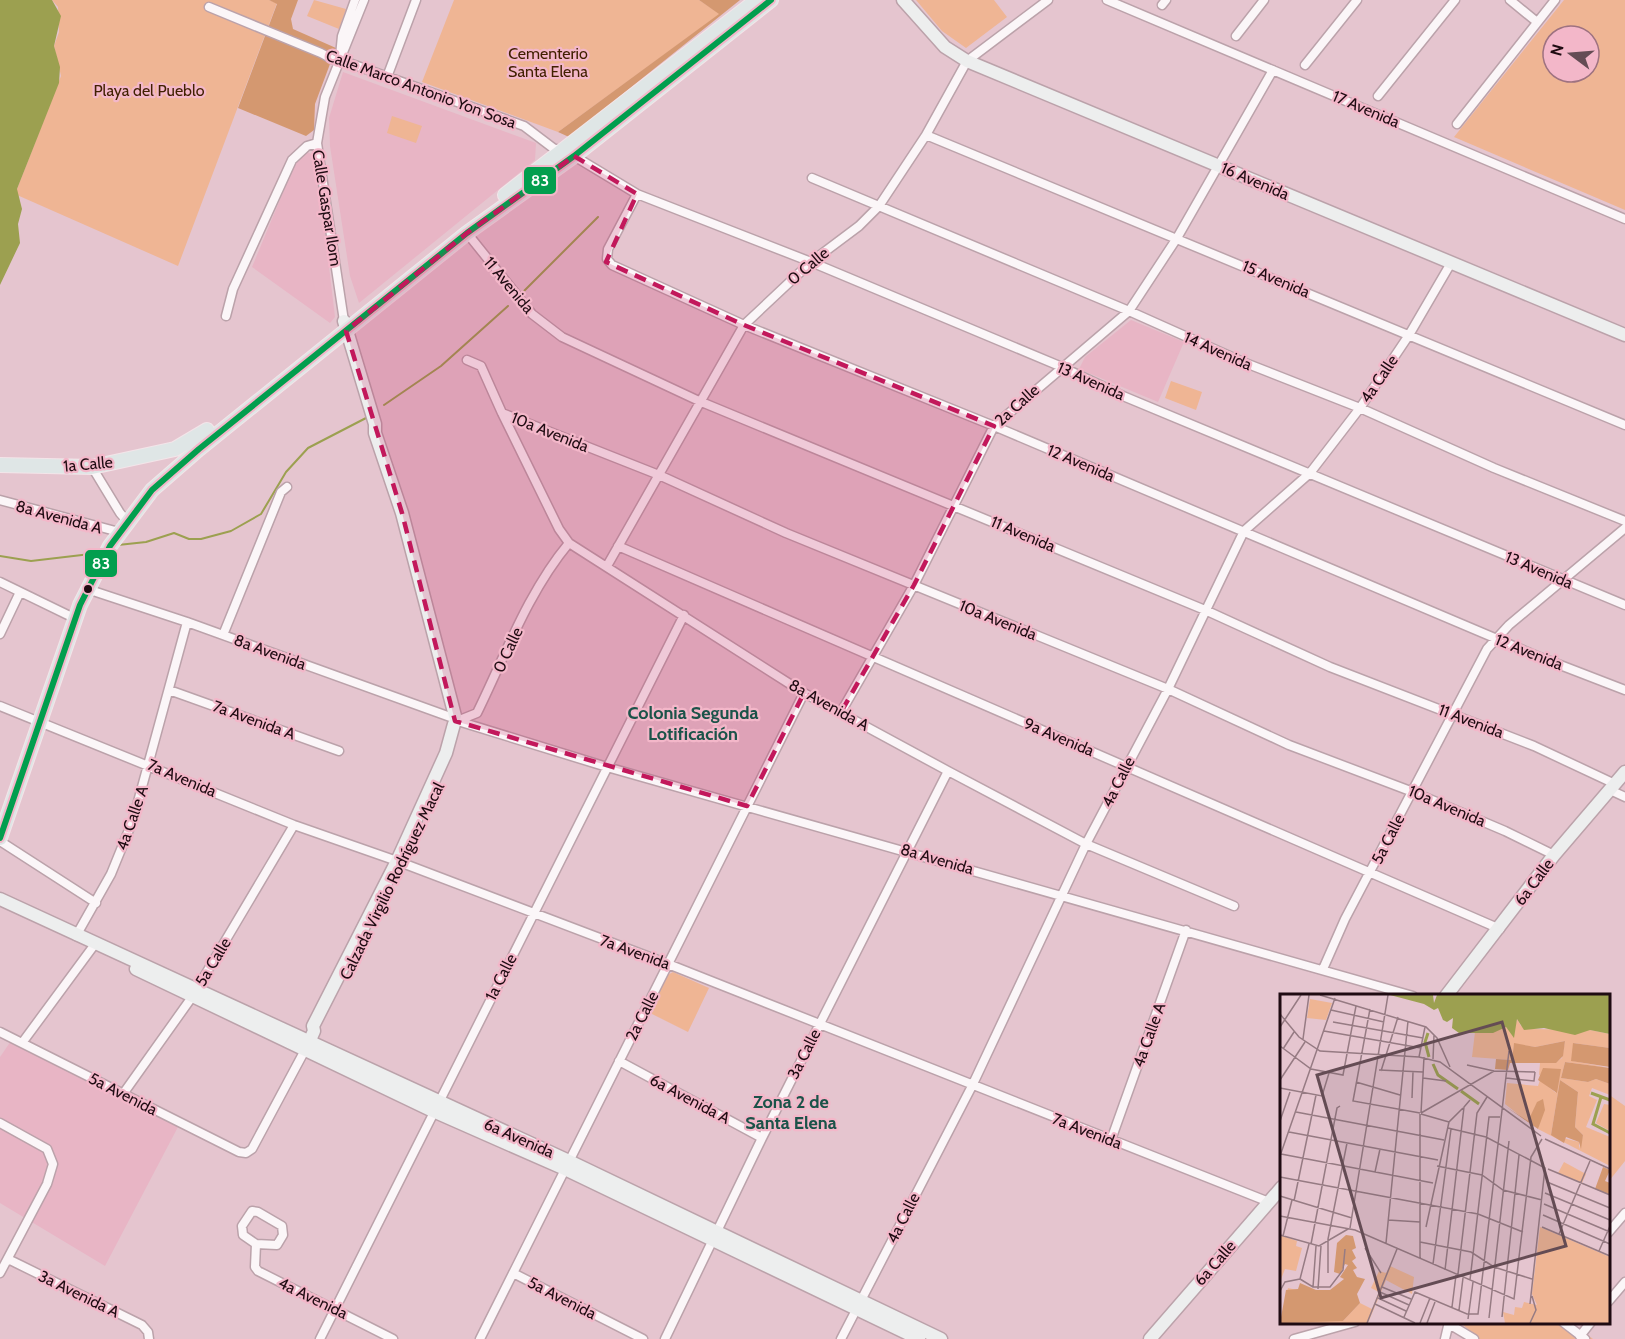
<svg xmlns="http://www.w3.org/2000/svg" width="1625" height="1339" font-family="Cabin,sans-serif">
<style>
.built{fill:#e8b5c5}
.green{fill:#efb594;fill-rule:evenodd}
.forest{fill:#d49870}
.water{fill:#9ca050}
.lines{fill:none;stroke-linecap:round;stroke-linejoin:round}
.stream{stroke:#9ca050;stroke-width:2}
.street-casing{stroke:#bba2aa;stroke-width:11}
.secondary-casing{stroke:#bba2aa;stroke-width:15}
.primary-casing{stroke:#f3e5e9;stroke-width:16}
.street{stroke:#fbf6f8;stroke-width:8}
.secondary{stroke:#edeeee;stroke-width:12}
.primary{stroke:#dfe6e6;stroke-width:14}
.bus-1-casing{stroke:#f3b7c9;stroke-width:10}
.bus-1{stroke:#029e4e;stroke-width:6}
.marked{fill:#c2185b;fill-opacity:0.2;stroke:#c2185b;stroke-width:4.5;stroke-dasharray:12 8;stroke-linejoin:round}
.bus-dot{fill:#1f0b12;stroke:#f3b7c9;stroke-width:2}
.labels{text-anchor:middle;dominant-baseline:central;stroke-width:4.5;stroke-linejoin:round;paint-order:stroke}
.park-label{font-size:16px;fill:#412000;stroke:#f3b7c9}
.street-label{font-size:16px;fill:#1f0b12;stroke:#f3b7c9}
.neighbourhood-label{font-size:18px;font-weight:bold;fill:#1b5349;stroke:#f3b7c9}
.inset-river{fill:none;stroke:#9ca050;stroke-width:3}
.inset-road{fill:none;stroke:#967b83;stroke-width:1.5}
.view{fill:#644c54;fill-opacity:0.15;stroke:#644c54;stroke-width:3}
.inset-edge{fill:none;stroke:#1f0b12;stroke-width:3}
.line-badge{stroke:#f3b7c9;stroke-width:2}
.badge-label{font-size:16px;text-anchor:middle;font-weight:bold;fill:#fff}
</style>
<rect width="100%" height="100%" fill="#e5c5cf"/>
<path class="built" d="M343,72L536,143L535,160L359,303L350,276L330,146L329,118Z
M306,151L316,157L335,317L330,323L252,267L294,166Z
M1131,320L1184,342L1158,402L1079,369L1085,357Z
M11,1041L179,1125L105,1266L0,1203V1057Z"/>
<path class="green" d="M52,0H269L277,3L178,266L17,195V189L61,76L54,46L59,32L58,7Z
M314,0L346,9L339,29L307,16Z
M454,0H699L720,14L558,132L422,82Z
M916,0H994L1007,17L966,48L942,31Z
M1564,0H1625V210L1454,137ZM1553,36H1589V72H1553Z
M392,116L422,126L416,143L387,133Z
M1171,381L1202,392L1196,410L1165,398Z
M673,972L709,988L688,1032L648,1012L666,976Z
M1608,1094L1625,1106V1161L1609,1181Z
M1461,1323H1572L1593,1339H1479Z"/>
<path class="forest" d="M269,0H298L291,19L293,29L336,48L315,104L314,130L306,136L238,108L277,4Z
M699,0H740L569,137L558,132L719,14Z"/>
<path class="water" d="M0,0H52L61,16L54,46L60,67L59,83L17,189L22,209L18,224L20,243L0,285Z"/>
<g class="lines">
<path class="stream" d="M522,293L598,217
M384,405L441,366L508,306
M118,545L146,542L174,533L189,539H201L231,531L261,514L286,472L308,448L366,418
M0,556L31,561L99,553"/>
<g class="street-casing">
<path id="street" d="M1107,0L1625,219
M1510,0L1537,22
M1162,5L1166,0
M209,7L321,53L339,63H349L524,126L553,148L574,156L637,194L811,262L1062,367L1123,396L1625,605
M1236,36L1264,0
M340,56L342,36L355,0
M1305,65L1357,0
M387,77L416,0
M1378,96L1455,0
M1457,124L1555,0
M926,135L1625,425
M812,178L1129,311L1243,362L1360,408L1494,468L1625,521
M637,194L608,249L607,259L612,265L744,325L994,426L1542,658L1625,690
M467,233L532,314L562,337L699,401L1205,610L1330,667L1534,746L1615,784
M226,316L233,289L292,160L307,146L317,143
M344,321L317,143L325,97L364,0
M467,360L481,366L502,413L659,475L786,533L1168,689L1289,745L1413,792L1505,831L1554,855
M502,413L559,529L569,543L804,693L948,771L1086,844L1234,906
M92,467L120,513L127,521
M0,500L119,532
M618,546L1500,929
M607,566L744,325L811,262L859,226L879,206L926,135L967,61L1048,0
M0,582L74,618
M87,589L187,622L453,718
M0,634L20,592
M223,635L281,492L287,487
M169,690L339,751
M0,706L294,825L397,861L668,964L1269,1202
M841,712L914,585L994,426L1129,311L1177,238L1273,70
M462,719L477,713C505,656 528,592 569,543
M461,722L607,767L1413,996
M1610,790L1625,797
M0,841L96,903
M76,936L111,874L133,820L187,622
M1323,969L1345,919L1487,649L1509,625L1625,528
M0,1032L239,1152L246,1153L252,1149L305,1050
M22,1043L95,944
M619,1061L762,1138
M123,1094L192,997L294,825
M0,1123L47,1149L53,1164L47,1184L0,1273
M1111,1140L1186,930
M252,1211L258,1212L282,1226L283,1235L277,1245L256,1244L243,1235L242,1226Z
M1608,1233L1625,1213
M256,1244L255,1267L258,1271L393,1339
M8,1259L142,1325L148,1332L149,1339
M513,1273L643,1339
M1608,1302L1625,1282
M1563,1322L1585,1339
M1449,1324L1474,1339
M1580,1336L1591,1322
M320,1339L684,615
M480,1339L804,693
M665,1339L762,1138L948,771
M841,1339L972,1086L1086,844L1168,689L1244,531L1310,473L1360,408L1409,335L1451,263
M1294,1339L1355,1322
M1445,1339L1449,1322"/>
</g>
<g class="secondary-casing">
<path id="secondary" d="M903,0L945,47L967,61L1625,335
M344,321L375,424V433L402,513L455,716
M0,899L569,1161L941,1339
M136,969L433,1111L565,1169L919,1339
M1446,996L1554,855L1625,772
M306,1049L314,1031L313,1026L397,861L446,753L454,724
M1150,1339L1282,1187"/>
</g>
<g class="primary-casing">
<path id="primary" d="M505,195L757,0
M0,465L92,467L175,449L207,430
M0,838L80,605L110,546L152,490L199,449L467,233L574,156L771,0"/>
</g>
<use href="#street" class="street"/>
<use href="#secondary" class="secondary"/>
<use href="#primary" class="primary"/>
<g class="bus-1-casing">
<path id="bus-1" d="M0,838L80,605L110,546L152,490L199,449L467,233L574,156L771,0"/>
</g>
<use href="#bus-1" class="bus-1"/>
</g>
<path class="marked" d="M574,156L637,194L606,262L744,325L994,426L914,585L841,712L804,693L747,806L455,721L402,513L346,331L467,233Z"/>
<circle class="bus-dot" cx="88" cy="589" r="5"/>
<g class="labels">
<g class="park-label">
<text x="548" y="53">Cementerio<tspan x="548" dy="18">Santa Elena</tspan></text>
<text x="149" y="90">Playa del Pueblo</text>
</g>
<g class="street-label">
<text transform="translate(421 89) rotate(20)">Calle Marco Antonio Yon Sosa</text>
<text transform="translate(1366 109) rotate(23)">17 Avenida</text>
<text transform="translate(1255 181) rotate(23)">16 Avenida</text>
<text transform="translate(327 208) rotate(81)">Calle Gaspar Ilom</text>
<text transform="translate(808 266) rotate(-40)">0 Calle</text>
<text transform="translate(1276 279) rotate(23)">15 Avenida</text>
<text transform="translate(509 285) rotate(50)">11 Avenida</text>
<text transform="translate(1218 351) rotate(24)">14 Avenida</text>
<text transform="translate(1379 379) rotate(-56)">4a Calle</text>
<text transform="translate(1091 381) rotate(24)">13 Avenida</text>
<text transform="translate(1017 405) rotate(-42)">2a Calle</text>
<text transform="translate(550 432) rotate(22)">10a Avenida</text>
<text transform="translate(1081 463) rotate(23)">12 Avenida</text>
<text transform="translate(88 464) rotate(-5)">1a Calle</text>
<text transform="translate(59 517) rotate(15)">8a Avenida A</text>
<text transform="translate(1023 534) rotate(23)">11 Avenida</text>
<text transform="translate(1539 570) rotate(23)">13 Avenida</text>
<text transform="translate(998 620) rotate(22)">10a Avenida</text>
<text transform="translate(508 650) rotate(-65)">0 Calle</text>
<text transform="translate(270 652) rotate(20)">8a Avenida</text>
<text transform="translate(1529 652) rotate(22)">12 Avenida</text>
<text transform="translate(829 705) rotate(29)">8a Avenida A</text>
<text transform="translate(254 720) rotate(20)">7a Avenida A</text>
<text transform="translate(1471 721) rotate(21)">11 Avenida</text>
<text transform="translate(1059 737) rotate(23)">9a Avenida</text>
<text transform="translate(182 778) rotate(23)">7a Avenida</text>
<text transform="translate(1118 782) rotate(-63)">4a Calle</text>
<text transform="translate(1447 806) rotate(23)">10a Avenida</text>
<text transform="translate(132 818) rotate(-71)">4a Calle A</text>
<text transform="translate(1388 839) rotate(-63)">5a Calle</text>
<text transform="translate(937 859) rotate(16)">8a Avenida</text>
<text transform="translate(392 881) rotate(-64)">Calzada Virgilio Rodríguez Macal</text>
<text transform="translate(1534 882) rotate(-53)">6a Calle</text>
<text transform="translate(635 952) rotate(20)">7a Avenida</text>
<text transform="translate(213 962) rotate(-59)">5a Calle</text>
<text transform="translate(501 977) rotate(-63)">1a Calle</text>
<text transform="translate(642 1016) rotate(-63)">2a Calle</text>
<text transform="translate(1149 1035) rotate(-70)">4a Calle A</text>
<text transform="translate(804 1054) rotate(-63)">3a Calle</text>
<text transform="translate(123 1094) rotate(27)">5a Avenida</text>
<text transform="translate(690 1099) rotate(28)">6a Avenida A</text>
<text transform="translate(1087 1131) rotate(21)">7a Avenida</text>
<text transform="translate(519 1138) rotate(24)">6a Avenida</text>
<text transform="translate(903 1218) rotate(-63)">4a Calle</text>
<text transform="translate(1215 1263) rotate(-49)">6a Calle</text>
<text transform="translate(79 1294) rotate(26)">3a Avenida A</text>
<text transform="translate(313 1298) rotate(26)">4a Avenida</text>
<text transform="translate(562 1298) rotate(27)">5a Avenida</text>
</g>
<g class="neighbourhood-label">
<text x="693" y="713">Colonia Segunda<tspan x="693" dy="21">Lotificación</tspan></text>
<text x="791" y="1102">Zona 2 de<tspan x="791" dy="21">Santa Elena</tspan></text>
</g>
</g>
<g transform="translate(1280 994)">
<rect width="330" height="330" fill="#e5c5cf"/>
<path d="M30,5L52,9L46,26L27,24ZM237,25L241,32L252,35L310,36L330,40V54L293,49V67L330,74L285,68L281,84L308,88L316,85L330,90V101L312,94L309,102L317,106L306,133L330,143V172L258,135L264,113L256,111L248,128L225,110L227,89L258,92L260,86L276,99L263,75V80L259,81L260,69H275L282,64L285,47L255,53L234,50L232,66L192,63L195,38L226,33L233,42ZM280,86L298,98L295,133L303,141L299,155V148L271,141ZM324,110L330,111V137L316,129ZM284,168L306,180L302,189L278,179ZM260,233L330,263V329H225L223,318L234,321L235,313L242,314L244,308L257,311L252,300ZM0,241L17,247L16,252L22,254L16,277L5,275L0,288ZM110,272L134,283L132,300L106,286L88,329H0L8,294L37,300L51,325L63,327L80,309L92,315L99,298L91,294L99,277L106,279Z" fill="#efb594" fill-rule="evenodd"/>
<path d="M285,47L283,62L276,69H230L228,76L215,75L216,65L232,66L234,49L255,53ZM293,49L330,54V73L291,67ZM285,68L330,74V90L316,85L308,88L281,84ZM263,74L281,75L277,99L258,86ZM280,86L298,98L295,133L303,141L301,155L299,148L286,143L284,149L271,141ZM263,105L265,116L258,135L225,112L248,127L257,108ZM323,173L330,176L325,187L330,189V201L315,195ZM66,241L73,242L76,254L72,256L76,264L72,267L77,274L73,276L77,283L85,285L77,300L80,309L63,327L0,329L6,296L18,295L20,289L36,296H50L64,285L60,283L68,271L65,270L60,280L54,278L57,249Z" fill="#d49870"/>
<path d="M110,1H153L154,9L157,1H330V40L310,36L295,41L264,34L244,36L237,25L234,44L226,33L213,39H179L172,34L173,24L167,28L163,26L158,14L154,16L144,10Z" fill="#9ca050"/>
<path class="inset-river" d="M148,39L145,48L149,63M153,70L158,81L178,95M181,97L199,110M311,99L330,106M321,103L313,130L330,139"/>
<path class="inset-road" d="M40,1L146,33L157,44L170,73M90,15L73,107L140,119M51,16L104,28M0,20L19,43L40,57L139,63L160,68L261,142M53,28L143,44M0,33L21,1M44,37L141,54M23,45L29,1M0,52L31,75L63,81L76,12M3,55L14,38M139,63L145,33M153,65L154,41M187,71L214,77M99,76L143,78M101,77L118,23M143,84L166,87M226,84L254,87L255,78M0,86L25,48M76,88L120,101M0,94L42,102L49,79M132,104L133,78M16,118L164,146M141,119L214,77L255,78M141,119L144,63M141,120L169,128M0,127L10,98M168,134L206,143L265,174L250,310M9,138L158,166M265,145L330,175M1,160L153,189M0,162L55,4M157,172L202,181L223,196L262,206M268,175L330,201M95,178L100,155M0,183L198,220L243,238M267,188L330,214M265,199L330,226M0,202L72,224M14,207L36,101M264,210L330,238M263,221L330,250M0,222L75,236L234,305L251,163L262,145M108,226L140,228M146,233L169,128L183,114M262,233L330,262M70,234L108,1M279,240L310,167M0,241L39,252L68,235M3,242L12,206M140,248L191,258L214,273L252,285M106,249L128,27M31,250L57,114L60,112M85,254L101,279M319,257L330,232M140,265V120M153,270L171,135M165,276L184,113L190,106M48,279V245L67,149M178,280L197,119L207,103M20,285L33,293H50L63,276L65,255M20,285L29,250M190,286L209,123H220M33,293L36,252M102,293L131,305M38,295L41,252M0,297L5,288L20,285M100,298L129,311M98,304L126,317M95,310L135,329M172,313L176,281M179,316L183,284M124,323L135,298L187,320H198L229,57M222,323L239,161M209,324L229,147M188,325L193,288M87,329L117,255M140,329L150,304M147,329L155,308M250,329L256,316L252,302"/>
<path class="view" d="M222,28L286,252L101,304L37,81Z"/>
<rect width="330" height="330" class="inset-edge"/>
</g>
<g class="line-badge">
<rect x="523" y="166" width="34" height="29" rx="6" fill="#029e4e"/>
<rect x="84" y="549" width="34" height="29" rx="6" fill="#029e4e"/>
</g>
<g class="badge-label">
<text x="540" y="186">83</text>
<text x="101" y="569">83</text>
</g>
<g transform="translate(1571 54) rotate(286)"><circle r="28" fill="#f3b7c9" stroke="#9e7280" stroke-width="1.5"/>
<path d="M0-4.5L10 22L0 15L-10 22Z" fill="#644c54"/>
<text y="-9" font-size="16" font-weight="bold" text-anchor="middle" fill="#1f0b12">N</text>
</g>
</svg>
